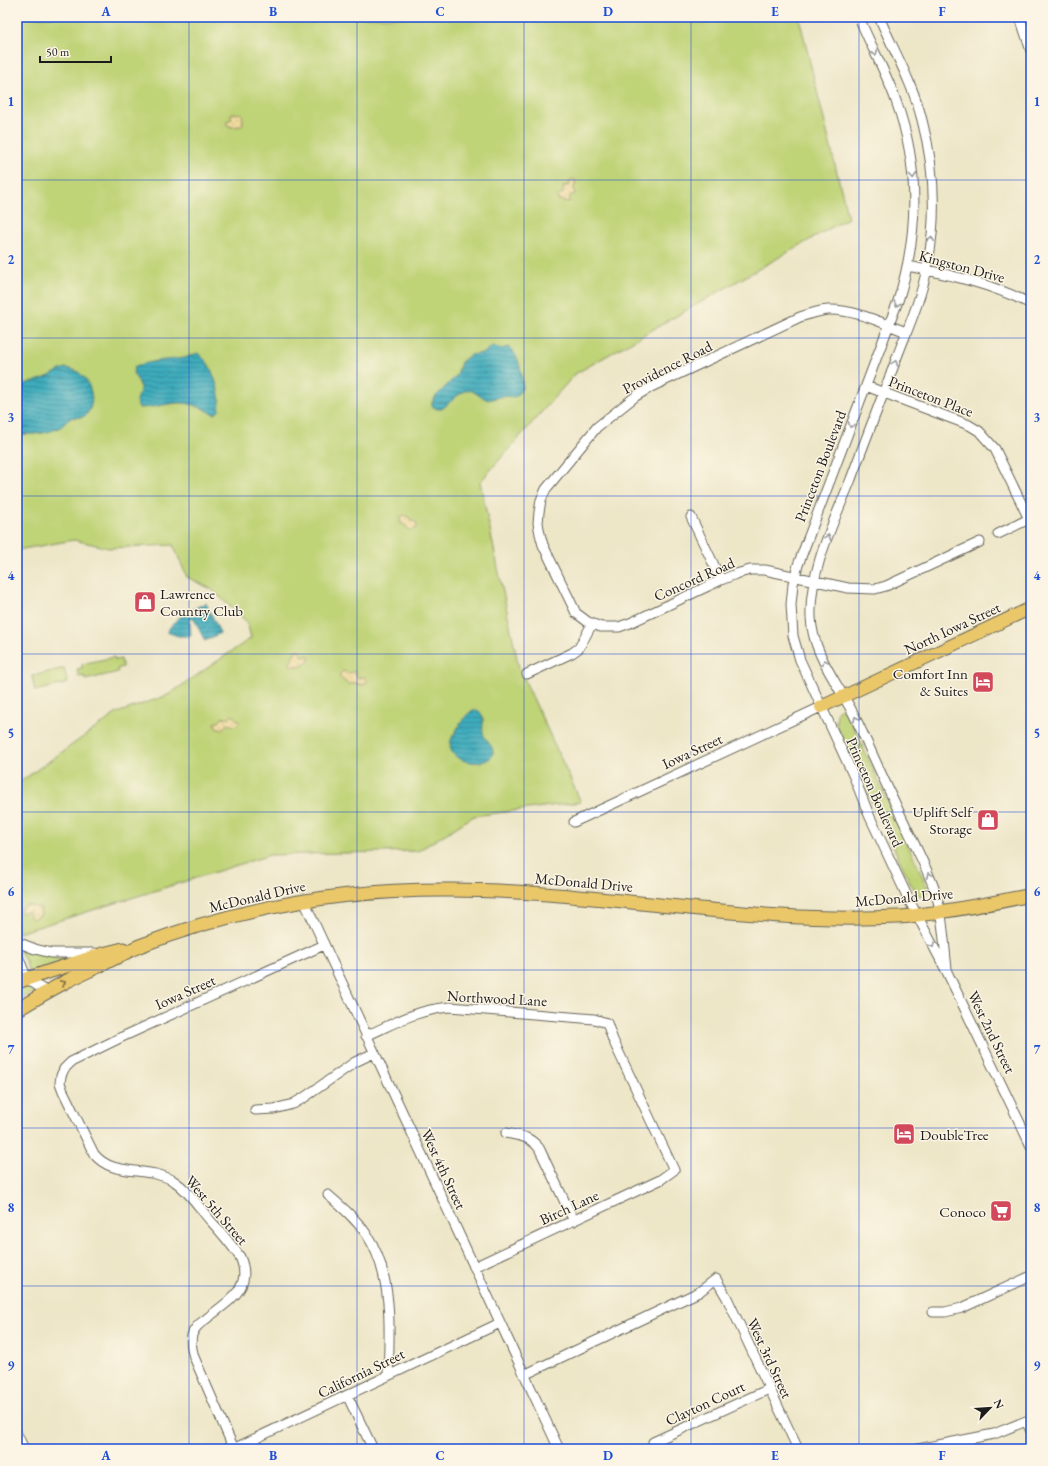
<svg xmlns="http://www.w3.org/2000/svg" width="1048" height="1466" font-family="'EB Garamond',serif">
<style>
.green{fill:#bfd377;stroke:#6e784a}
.sand{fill:url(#sand-dots);stroke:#857b5d}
.water{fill:url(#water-rules);stroke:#2d646c}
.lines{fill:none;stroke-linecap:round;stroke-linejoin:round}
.minor-casing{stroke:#656358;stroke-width:11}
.major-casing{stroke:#656358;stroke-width:14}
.highway-casing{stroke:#656358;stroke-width:15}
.minor{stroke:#fff;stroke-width:9}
.major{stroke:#eac769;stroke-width:12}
.highway{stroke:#eac769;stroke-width:13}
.oneway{stroke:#999}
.oneway2{stroke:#837242}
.grid{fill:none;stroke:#1d4ed8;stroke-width:1;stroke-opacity:0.55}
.labels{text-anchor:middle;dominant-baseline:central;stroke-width:3;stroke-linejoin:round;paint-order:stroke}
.street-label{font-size:15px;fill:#1c1c1c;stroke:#fcf5e5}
.poi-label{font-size:15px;fill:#1c1c1c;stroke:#fcf5e5;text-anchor:end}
.neatline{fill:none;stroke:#1d4ed8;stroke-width:1.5}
.grid-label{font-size:13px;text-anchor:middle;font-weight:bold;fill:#1d4ed8}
</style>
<defs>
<pattern id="sand-dots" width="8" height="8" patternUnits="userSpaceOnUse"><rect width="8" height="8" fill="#eeda9e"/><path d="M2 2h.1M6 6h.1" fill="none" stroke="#ccba88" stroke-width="1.8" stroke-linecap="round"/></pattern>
<pattern id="water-rules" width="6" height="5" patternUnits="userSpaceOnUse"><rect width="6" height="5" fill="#3eabbc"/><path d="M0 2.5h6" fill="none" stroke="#338a98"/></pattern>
</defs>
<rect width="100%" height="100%" fill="#fcf5e5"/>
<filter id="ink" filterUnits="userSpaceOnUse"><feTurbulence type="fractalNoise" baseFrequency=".025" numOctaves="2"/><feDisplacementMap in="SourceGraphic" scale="8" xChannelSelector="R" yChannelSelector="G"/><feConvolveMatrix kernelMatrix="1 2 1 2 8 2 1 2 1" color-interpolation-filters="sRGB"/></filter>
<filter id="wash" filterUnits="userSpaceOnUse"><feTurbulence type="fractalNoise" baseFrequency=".012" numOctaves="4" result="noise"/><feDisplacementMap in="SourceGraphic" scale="16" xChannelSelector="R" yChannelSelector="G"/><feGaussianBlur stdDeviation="0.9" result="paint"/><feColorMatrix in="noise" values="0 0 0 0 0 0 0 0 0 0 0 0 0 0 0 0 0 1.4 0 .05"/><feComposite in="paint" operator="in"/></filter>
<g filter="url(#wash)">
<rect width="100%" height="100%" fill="#ede6c7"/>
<path class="green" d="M17,17H799L848,218L575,374L480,482L519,668L581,802L474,816L418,851L270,855L19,933L17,930V784L117,713L168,695L251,638L247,622L211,589L187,577L173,545L109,548L74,540L17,550Z
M114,657L115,660L121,659L123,667L117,669L118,672L85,680L84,676L79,677L77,669L82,668V664Z
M64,668L68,683L35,691L32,676Z
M842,708L846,711L927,886L928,890L924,895L919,896L914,891L836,725L837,711Z
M17,946L48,956L67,960L29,972L26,962Z
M25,983L36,991L17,1002V986Z"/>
<path class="sand" d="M234,113L237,114L240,113L242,114L243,124L242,126L231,127L227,125V121L232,119L231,114Z
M574,179L576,182L574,186L575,194L570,196L569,202L558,200L557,197L563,193V187L569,185L571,180Z
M404,515L409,517L411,520L416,522L417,527L416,529L409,530L405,525L400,523V518Z
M296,650H299L302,656L308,655L309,657V661L306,662L303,666H291L290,663Z
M343,671L349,673L355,671L358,678L365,677L367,680L365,684L362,685L356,683L348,684L340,678V674Z
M233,715L236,719L240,721L237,725L234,726L228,724L222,729L216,727L215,723L220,721L223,717L226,718Z
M26,905L40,908L41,915L33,919L31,918L28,911L22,913L20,912V909Z"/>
<path class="water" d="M492,346L502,349L508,347C521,355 521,375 523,387L517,396L514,397L503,396L488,400L470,390L465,391L457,396L442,409H437L432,406V402L436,396L457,375L461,362L470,355L484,353Z
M198,353C201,356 204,359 207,362C214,372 224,402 218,412L214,414C203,408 190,402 177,403C165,404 152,408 139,408C132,397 141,396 140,387C140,381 134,377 133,372L135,366L156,361L185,358Z
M66,368C71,369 75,370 78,372C91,381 97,403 86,415C82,419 76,416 71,418C67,420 64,425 59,428C46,434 31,435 17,434V387C24,383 31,383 39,380C49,378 57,370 66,368Z
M206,603L220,633L205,641L193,617L190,619L191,636H178L167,632C177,615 189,611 206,603Z
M473,710L479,711C487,719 480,727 484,736C487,742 493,746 493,752C493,769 443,765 451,740C452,736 455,733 457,729C462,722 465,715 473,710Z"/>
</g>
<g filter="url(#ink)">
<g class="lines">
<g class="minor-casing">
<path id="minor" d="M859,17C870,45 886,72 896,101C920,167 919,234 898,301L798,565L793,584L791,605L793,636L800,660L854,777L869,815L908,898L948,974L1031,1146
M879,17C894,51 913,84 922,120C935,169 937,219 927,268C921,299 908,328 897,357C882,398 866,438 851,479C834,522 809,571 811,617C812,653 838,684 854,715C868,744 881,774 895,803C908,832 923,859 934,888C943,912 944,944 947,969
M1020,17L1031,51
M908,266C951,275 992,284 1031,304
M906,332C882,323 854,309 828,310C818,311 809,314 800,317L651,387L636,396L597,427L546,489L541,500L539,512L538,523L540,534L543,545L576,613L588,622L601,627H619L630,623L721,580L736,574L750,570H765L848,588L875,589L886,586L980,542
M866,386L969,425L979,431L995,449L1029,519
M691,517L721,580
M998,534L1031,518
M527,674L572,653L579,648L592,624
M574,822L821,707
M304,901L559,1449
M17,942L35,949L51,953H95
M17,954L27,979L47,992
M366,1036C397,1022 416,1010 450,1007L594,1019L607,1023L613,1040L674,1170L660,1180L474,1267
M255,1110L274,1109L293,1104L305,1097L355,1062L374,1053
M506,1133C521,1136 529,1136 539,1148L574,1221
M328,1195C342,1207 356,1219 367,1235C393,1274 390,1331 388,1375
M933,1312H945L962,1308L1031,1276
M524,1375L699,1292L716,1279L727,1298L798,1449
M347,1395L373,1449
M1026,1421L1031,1431
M17,1434L24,1449
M653,1442L769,1389
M233,1449L500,1323
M234,1449L194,1357C192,1350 190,1342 192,1335C194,1328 200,1323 206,1319C228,1301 254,1289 240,1257C231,1244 220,1231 209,1219C198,1206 188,1190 174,1181C147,1165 113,1178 94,1154L63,1091L60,1083L61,1076L64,1069L71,1062L122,1037L324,945
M918,1449L994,1434L1031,1419"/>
</g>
<g class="major-casing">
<path id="major" d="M821,707L1031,608"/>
</g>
<g class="highway-casing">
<path id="highway" d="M17,982L103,954L123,949
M17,1010C33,1000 50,990 67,981C81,974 95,968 109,961C120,956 131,949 142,945C238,908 341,890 444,890C595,889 745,925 897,917C909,917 921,914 933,913C966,908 999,902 1031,895"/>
</g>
<use href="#minor" class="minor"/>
<use href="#major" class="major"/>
<use href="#highway" class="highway"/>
</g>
<defs><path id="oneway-chevron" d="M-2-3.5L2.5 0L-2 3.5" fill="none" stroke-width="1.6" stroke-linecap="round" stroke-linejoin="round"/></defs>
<g class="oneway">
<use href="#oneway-chevron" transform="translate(875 53) rotate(65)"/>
<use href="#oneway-chevron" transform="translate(913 176) rotate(85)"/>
<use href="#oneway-chevron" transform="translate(931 239) rotate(-83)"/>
<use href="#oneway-chevron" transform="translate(897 304) rotate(109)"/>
<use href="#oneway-chevron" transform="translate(895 363) rotate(-70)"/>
<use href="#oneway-chevron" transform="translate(851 425) rotate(111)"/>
<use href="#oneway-chevron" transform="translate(828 537) rotate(-69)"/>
<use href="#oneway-chevron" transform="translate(825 662) rotate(-116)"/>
<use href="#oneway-chevron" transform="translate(856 719) rotate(-115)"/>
<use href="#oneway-chevron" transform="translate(929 875) rotate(-114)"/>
<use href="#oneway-chevron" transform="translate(932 945) rotate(62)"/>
</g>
<use class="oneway2" href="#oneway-chevron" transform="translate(63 983) rotate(-28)"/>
</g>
<path class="grid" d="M189,17V1449M357,17V1449M524,17V1449M691,17V1449M859,17V1449M17,180H1031M17,338H1031M17,496H1031M17,654H1031M17,812H1031M17,970H1031M17,1128H1031M17,1286H1031"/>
<defs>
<g id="shop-square" transform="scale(1.15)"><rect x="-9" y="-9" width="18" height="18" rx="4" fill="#d1495b" stroke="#fcf5e5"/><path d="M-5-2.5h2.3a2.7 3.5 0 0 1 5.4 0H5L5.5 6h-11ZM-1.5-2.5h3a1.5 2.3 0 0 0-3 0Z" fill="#fff"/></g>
<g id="hotel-square" transform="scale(1.15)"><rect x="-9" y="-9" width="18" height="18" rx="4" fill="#d1495b" stroke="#fcf5e5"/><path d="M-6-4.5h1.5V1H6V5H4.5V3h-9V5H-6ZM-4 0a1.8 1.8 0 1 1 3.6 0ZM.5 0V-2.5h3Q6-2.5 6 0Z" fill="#fff"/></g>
<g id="supermarket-square" transform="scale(1.15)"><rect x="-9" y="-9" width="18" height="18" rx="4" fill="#d1495b" stroke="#fcf5e5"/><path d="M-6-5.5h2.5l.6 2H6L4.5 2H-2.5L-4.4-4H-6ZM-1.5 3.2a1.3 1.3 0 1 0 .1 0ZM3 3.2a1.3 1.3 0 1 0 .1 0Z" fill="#fff"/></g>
</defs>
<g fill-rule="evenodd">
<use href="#shop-square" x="145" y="602"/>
<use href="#hotel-square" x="983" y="682"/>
<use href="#shop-square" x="988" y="820"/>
<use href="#hotel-square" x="904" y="1134"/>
<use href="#supermarket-square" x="1001" y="1211"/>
</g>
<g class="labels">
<g class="street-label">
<text transform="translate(962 266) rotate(15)">Kingston Drive</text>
<text transform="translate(667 367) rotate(-27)">Providence Road</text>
<text transform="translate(931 396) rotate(21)">Princeton Place</text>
<text transform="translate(820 466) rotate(-69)">Princeton Boulevard</text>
<text transform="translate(694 579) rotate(-24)">Concord Road</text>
<text transform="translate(952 628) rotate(-25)">North Iowa Street</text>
<text transform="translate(692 751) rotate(-25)">Iowa Street</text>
<text transform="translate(875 792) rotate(66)">Princeton Boulevard</text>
<text transform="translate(584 882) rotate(5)">McDonald Drive</text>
<text transform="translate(257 896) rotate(-13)">McDonald Drive</text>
<text transform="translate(904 897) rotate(-5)">McDonald Drive</text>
<text transform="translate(185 992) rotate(-24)">Iowa Street</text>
<text transform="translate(497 998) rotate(3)">Northwood Lane</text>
<text transform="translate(992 1032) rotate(64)">West 2nd Street</text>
<text transform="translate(444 1169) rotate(65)">West 4th Street</text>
<text transform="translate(569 1207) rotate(-25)">Birch Lane</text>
<text transform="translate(217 1210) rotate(49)">West 5th Street</text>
<text transform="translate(770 1358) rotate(65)">West 3rd Street</text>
<text transform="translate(361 1373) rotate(-26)">California Street</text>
<text transform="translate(705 1403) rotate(-25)">Clayton Court</text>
</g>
<g class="poi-label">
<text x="160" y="593" text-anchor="start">Lawrence<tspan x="160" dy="17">Country Club</tspan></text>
<text x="968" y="673">Comfort Inn<tspan x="968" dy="17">&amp; Suites</tspan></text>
<text x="972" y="811">Uplift Self<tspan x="972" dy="17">Storage</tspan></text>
<text x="920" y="1134" text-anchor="start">DoubleTree</text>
<text x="986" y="1211">Conoco</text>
</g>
</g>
<rect width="1048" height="1466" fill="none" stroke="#fcf5e5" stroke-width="44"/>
<g transform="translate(990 1408) rotate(65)" stroke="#fcf5e5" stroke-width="3" paint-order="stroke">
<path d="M0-3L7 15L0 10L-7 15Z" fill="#1c1c1c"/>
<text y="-6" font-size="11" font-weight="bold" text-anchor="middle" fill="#1c1c1c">N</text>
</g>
<path d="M40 56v6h71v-6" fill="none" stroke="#1c1c1c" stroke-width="2"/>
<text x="46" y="56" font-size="12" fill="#1c1c1c" stroke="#fcf5e5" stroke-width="3" paint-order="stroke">50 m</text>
<rect x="22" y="22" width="1004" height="1422" class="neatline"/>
<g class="grid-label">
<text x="106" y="16">A</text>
<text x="273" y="16">B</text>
<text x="440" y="16">C</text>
<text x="608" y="16">D</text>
<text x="775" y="16">E</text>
<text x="942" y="16">F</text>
<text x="11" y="106">1</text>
<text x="1037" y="106">1</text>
<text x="11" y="264">2</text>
<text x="1037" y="264">2</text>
<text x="11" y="422">3</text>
<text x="1037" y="422">3</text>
<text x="11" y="580">4</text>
<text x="1037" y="580">4</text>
<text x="11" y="738">5</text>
<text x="1037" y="738">5</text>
<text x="11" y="896">6</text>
<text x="1037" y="896">6</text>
<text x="11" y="1054">7</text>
<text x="1037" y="1054">7</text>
<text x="11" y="1212">8</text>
<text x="1037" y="1212">8</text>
<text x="11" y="1370">9</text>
<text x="1037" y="1370">9</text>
<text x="106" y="1460">A</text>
<text x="273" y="1460">B</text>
<text x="440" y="1460">C</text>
<text x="608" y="1460">D</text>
<text x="775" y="1460">E</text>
<text x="942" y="1460">F</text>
</g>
</svg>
